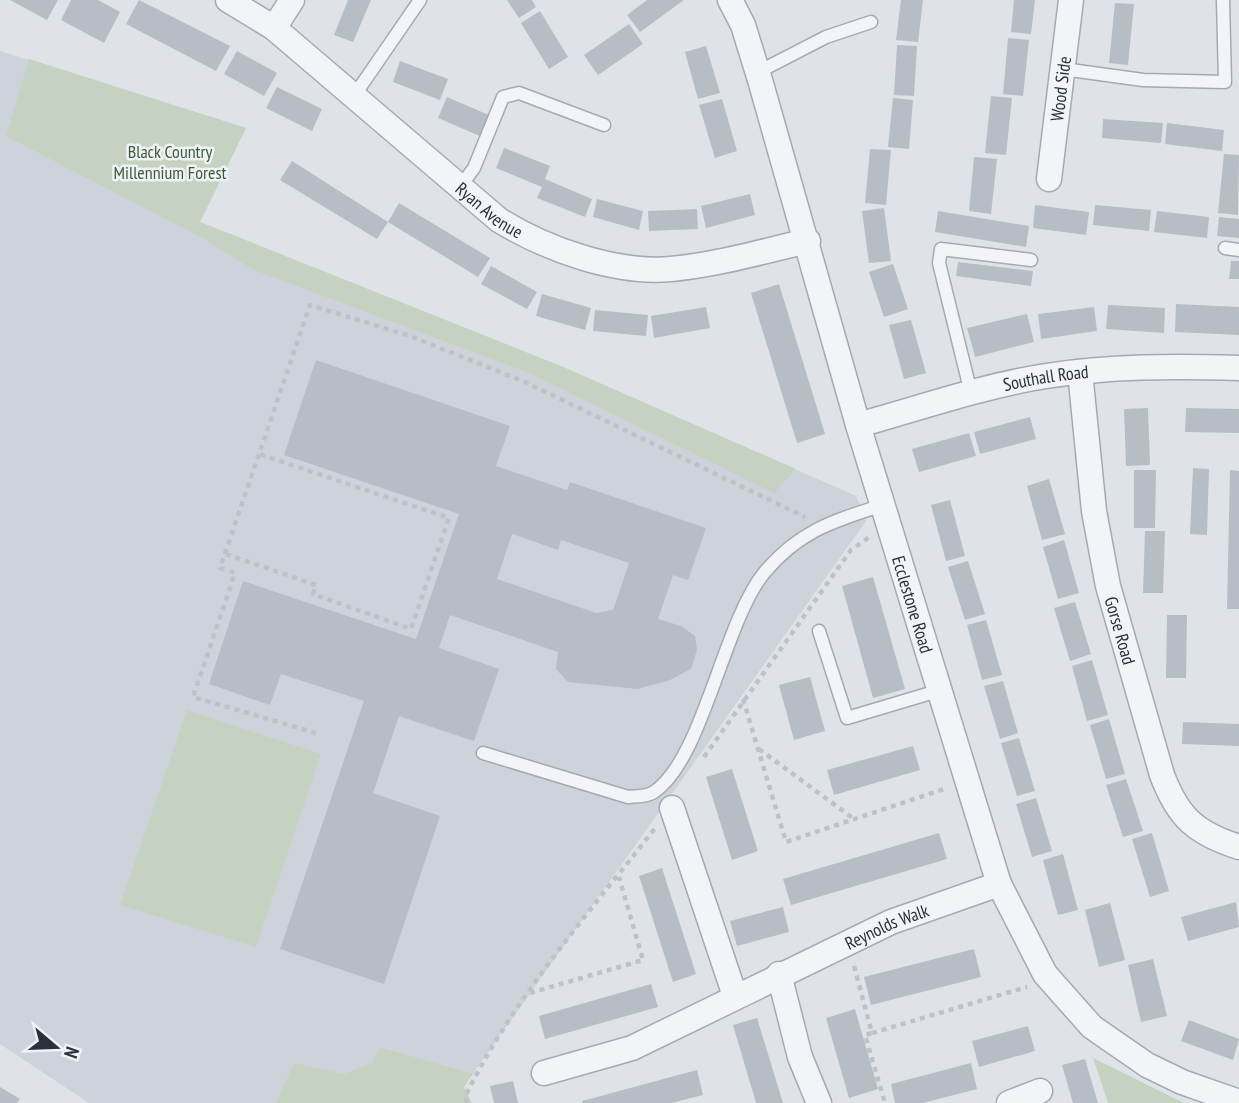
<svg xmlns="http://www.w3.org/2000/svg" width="1239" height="1103" font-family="'PT Sans Narrow',sans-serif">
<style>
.built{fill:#ced2da}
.green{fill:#c6d2c1}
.building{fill:#b7bdc5;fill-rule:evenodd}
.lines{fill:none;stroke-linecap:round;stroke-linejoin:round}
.service-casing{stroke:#a5aab2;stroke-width:15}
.minor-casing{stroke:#a5aab2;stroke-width:27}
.path{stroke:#bec1c7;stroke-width:4.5;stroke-dasharray:5 5;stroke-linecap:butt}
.service{stroke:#f2f4f7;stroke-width:12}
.minor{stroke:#f2f4f7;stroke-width:24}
.labels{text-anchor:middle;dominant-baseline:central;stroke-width:5;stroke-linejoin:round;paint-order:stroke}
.street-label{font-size:18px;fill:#29313f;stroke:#eff2f6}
.park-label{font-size:18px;fill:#3e5a36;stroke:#eff2f6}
</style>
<rect width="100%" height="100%" fill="#dfe3e8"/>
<path class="built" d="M0,51L246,128L200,222L563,367L856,496L866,521L452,1103H89L0,1044Z"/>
<path class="green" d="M29,59L246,128L200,222L563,367L796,469L774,493L527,372L254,270L206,240L6,136Z
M187,710L321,754L256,947L120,905Z
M379,1047L473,1074L464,1087L472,1103H276L294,1063L344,1074L373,1062Z
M1093,1058L1184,1103H1108Z"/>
<path class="building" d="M10,0H58L47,20Z
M71,0H98L120,12L104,43L61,20Z
M139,0L230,46L216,71L126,24Z
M348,0H371L353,42L334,35Z
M507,0H532L536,7L519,18Z
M647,0H684L640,32L627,15Z
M901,0H923L918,42L896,40Z
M1014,0H1035L1031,34L1011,32Z
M1115,3L1134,4L1128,65L1109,63Z
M540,11L568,57L549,69L521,23Z
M629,24L643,44L598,75L584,55Z
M1008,38L1029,40L1023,96L1003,94Z
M897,45L917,46L914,96L894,95Z
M706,46L720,93L698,99L685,52Z
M237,51L277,73L264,96L224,74Z
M400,61L448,79L440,100L393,82Z
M277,87L322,109L312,131L266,108Z
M991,96L1012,98L1006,155L985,153Z
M447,97L491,116L482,137L438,118Z
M893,98L913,100L909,149L888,147Z
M722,99L737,151L715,158L699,105Z
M1103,119L1163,123L1161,143L1102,138Z
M1167,123L1224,130L1222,151L1165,144Z
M504,148L550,166L545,179L592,199L585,217L537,198L542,187L496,168Z
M870,149L891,150L886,205L865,203Z
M1224,154L1239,155L1238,215L1218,213Z
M974,157L997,159L991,214L969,211Z
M292,161L388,222L399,203L490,258L478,277L388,222L377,239L280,180Z
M750,194L755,215L706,228L701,206Z
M597,199L643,211L639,230L593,217Z
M1035,205L1089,212L1086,235L1033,228Z
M1095,205L1151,210L1149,231L1093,225Z
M884,208L891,261L869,263L862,211Z
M697,209L698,229L649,231L648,211Z
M938,211L1029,226L1026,247L935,232Z
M1157,211L1209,217L1207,238L1154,232Z
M1219,217L1239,219V238L1217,236Z
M1231,261H1239V279H1229Z
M958,262L1033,271L1031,286L956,276Z
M893,264L908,309L884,317L869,272Z
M491,266L537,292L527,309L481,284Z
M779,284L825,434L797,443L751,293Z
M542,294L591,308L585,330L536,316Z
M1176,304L1239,307V335L1175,332Z
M1108,305L1165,308L1164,333L1106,329Z
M706,307L710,328L654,338L651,316Z
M1094,307L1097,331L1041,339L1038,314Z
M595,310L648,315L646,336L593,331Z
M1027,314L1034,342L975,357L967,328Z
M911,320L926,373L904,379L889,325Z
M316,360L510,426L496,466L567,490L570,482L706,528L688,580L673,575L658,619L681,626L695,636L697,650L691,669L670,680L638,689L568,682L556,669L558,652L450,615L439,648L499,669L474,741L399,716L373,793L440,816L384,984L280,949L364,701L281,674L270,705L209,684L243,581L416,639L459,514L284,455ZM512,534L558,550L561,540L629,563L613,610L596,613L497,579Z
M1148,408L1150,465L1126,466L1124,409Z
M1186,408L1239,409V433L1185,432Z
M1030,417L1036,439L980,454L974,432Z
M969,433L976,456L919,472L912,449Z
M1193,468L1209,469L1207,535L1190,534Z
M1134,470H1156L1155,528H1134Z
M1230,470L1239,471V609H1227Z
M1049,479L1065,534L1042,540L1027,486Z
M950,500L965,556L946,561L931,505Z
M1145,531H1165L1163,593H1143Z
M1064,540L1079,593L1058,599L1043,547Z
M968,561L985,614L965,620L948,567Z
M873,577L905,689L873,698L842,586Z
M1075,602L1091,654L1070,661L1054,608Z
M1167,615H1187L1186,678H1166Z
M986,620L1002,675L982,680L967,625Z
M1092,660L1108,715L1087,721L1072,666Z
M810,677L825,731L794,740L779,685Z
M1003,681L1018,733L1000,739L984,686Z
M1109,719L1125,774L1106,779L1090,725Z
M1183,722L1239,724V746L1182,744Z
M1019,738L1035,791L1017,796L1001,743Z
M913,746L920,770L834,795L827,770Z
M732,769L758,851L732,860L706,777Z
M1126,779L1143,831L1123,837L1106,785Z
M1036,798L1052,851L1032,857L1016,804Z
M939,833L947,859L791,905L783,879Z
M1152,833L1169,891L1150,897L1132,839Z
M1063,854L1078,910L1058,915L1043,860Z
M662,868L696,974L673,982L639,876Z
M1236,902L1239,927L1188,941L1181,917Z
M1110,903L1125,960L1099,967L1085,910Z
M783,907L789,932L737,946L730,921Z
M974,949L981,977L871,1005L864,977Z
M1153,959L1167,1016L1141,1022L1128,965Z
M651,984L658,1007L545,1039L539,1016Z
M855,1009L878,1089L849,1098L826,1018Z
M757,1018L783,1103H756L733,1025Z
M1189,1020L1239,1039L1233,1060L1181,1041Z
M1028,1026L1035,1051L979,1067L972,1041Z
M1085,1059L1098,1103H1073L1062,1065Z
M971,1063L977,1089L923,1103H895L891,1084Z
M697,1070L703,1095L671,1103H583L582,1101Z
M513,1081L518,1103H494L490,1086Z
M0,1087L20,1099L17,1103H0Z"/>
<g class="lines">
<g class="service-casing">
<path id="service" d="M1063,69L1143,80L1225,82L1223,0
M758,72L826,37L871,22
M354,96L420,0
M460,187L474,168L503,97L519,93L604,125
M1225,248L1239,250
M971,393L939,263L941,249L1031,260
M819,631L847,718L941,690
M483,753L628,797C636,796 647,797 654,792C703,759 723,624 764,573C799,531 833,521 883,505"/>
</g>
<g class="minor-casing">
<g id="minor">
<path id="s1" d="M228,0L274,28L499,220C546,249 615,274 671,269C717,265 763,251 808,241"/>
<path id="s2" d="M730,0L743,25L760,80L858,425L999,884L1045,974L1092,1027L1147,1065L1182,1082L1239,1102"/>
<path d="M274,28L292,0"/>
<path id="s3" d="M1049,179L1071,0"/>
<path id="s4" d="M1080,372L1094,511L1108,586L1162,775C1178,817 1195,833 1239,847"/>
<path id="s5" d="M858,425C920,408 982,386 1046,376C1110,366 1174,366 1239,368"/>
<path d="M672,808L735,996"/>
<path d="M779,974L800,1057L819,1103"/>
<path id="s6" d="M544,1073L632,1048L891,922L999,884"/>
<path d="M1009,1103L1040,1091"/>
</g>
</g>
<path class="path" d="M226,554L316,585L313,594L411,629L449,518L259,454
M743,699L786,842L947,788
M316,733L193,697L235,573L220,568L310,305L410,336L525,382L805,517
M759,749L854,819
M704,757L851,550L871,536
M854,966L872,1033L865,1035L885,1103
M530,993L643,960L619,877
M872,1033L1027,987
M467,1103L465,1097C513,998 589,913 656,827"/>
<use href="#service" class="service"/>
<use href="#minor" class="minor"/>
</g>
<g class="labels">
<g class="street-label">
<text stroke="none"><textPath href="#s3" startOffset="91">Wood Side</textPath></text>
<text stroke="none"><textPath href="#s1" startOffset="336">Ryan Avenue</textPath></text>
<text stroke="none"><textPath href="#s5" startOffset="194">Southall Road</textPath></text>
<text stroke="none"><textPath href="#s2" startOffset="632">Ecclestone Road</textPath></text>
<text stroke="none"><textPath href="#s4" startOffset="262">Gorse Road</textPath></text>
<text stroke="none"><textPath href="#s6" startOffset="374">Reynolds Walk</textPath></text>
</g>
<g class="park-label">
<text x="170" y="151">Black Country<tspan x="170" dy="21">Millennium Forest</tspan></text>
</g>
</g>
<g transform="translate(56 1047) rotate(109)" stroke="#eff2f6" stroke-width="5" paint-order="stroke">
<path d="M0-5L12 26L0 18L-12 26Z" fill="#29313f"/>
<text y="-10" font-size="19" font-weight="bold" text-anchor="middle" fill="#29313f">N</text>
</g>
</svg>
